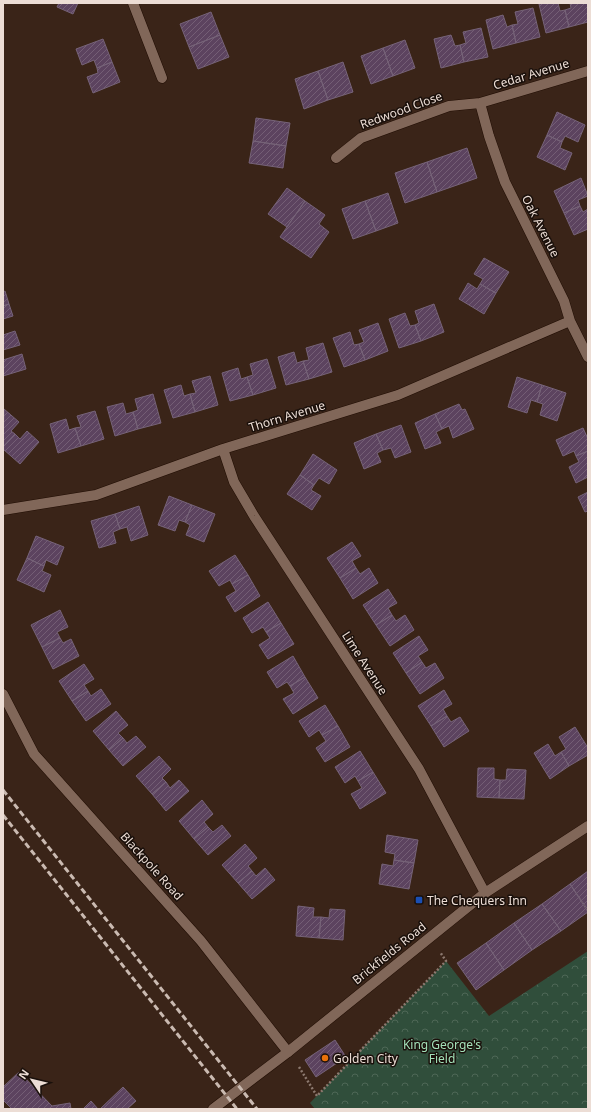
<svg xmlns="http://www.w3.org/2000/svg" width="591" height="1112" font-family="'Noto Sans',sans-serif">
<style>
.forest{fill:url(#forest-crowns)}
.building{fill:url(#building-hatch);stroke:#766378}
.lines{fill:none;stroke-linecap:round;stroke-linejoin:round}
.street-casing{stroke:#200d03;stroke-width:11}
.secondary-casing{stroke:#200d03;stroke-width:11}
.path{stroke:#8c796f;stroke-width:2.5;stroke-dasharray:2 2;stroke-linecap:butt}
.street{stroke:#816759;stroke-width:10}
.secondary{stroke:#816759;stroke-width:10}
.rail{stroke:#cabab1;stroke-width:3;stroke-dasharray:6 3;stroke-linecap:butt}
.transit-dot{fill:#1a4fb4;stroke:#1a100b;stroke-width:1.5}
.food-dot{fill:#e8710a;stroke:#1a100b;stroke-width:1.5}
.labels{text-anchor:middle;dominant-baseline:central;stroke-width:3;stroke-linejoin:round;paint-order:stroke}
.street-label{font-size:12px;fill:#ecddd5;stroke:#1a100b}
.poi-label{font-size:12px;fill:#ecddd5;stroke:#1a100b;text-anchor:start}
.park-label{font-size:12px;fill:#a3e1b9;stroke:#1a100b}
</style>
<defs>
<pattern id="forest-crowns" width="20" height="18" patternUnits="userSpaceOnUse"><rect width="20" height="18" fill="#304e3b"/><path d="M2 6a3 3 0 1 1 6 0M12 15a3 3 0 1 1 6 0" fill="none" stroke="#4e6756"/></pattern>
<pattern id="building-hatch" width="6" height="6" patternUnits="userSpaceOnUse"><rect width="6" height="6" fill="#5c435f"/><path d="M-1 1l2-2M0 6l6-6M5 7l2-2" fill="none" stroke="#745e75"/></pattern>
</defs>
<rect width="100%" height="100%" fill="#3a2418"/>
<path class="forest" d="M588,951V1109H315L310,1103L446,961L489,1016Z"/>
<path class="building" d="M59,3H78L73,14L57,7Z
M543,3H558L560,11L565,10L569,27L546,33L539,4Z
M570,3H588V22L569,27L565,10L571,8Z
M533,8L540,37L516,43L512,25L518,24L515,12Z
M211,12L220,35L189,47L180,24Z
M503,15L507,27L512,25L516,43L493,49L486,20Z
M481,28L488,57L464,62L460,45L466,43L463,32Z
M220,35L229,57L198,69L189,47Z
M451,35L455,46L460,45L464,62L441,68L434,39Z
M103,39L112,62L97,68L94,60L82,65L76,49Z
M405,40L415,68L393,76L383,48Z
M383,48L393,76L371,84L361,56Z
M112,62L120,82L93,93L87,77L98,73L97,68Z
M343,62L353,92L328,100L318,71Z
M318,71L328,100L304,109L295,79Z
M557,112L585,125L578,142L565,136L562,142L547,135Z
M256,118L290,123L286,146L253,141Z
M547,135L562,142L560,148L572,153L565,170L537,157Z
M253,141L286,146L283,168L249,163Z
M467,148L477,178L437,192L427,162Z
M427,162L437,192L405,203L395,173Z
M581,178L588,196L578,200L580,206L564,213L554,191Z
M287,188L305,201L287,227L268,214Z
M388,193L398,223L376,231L365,201Z
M305,201L325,215L319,224L329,232L311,258L280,237Z
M365,201L376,231L353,239L342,209Z
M580,206L583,212L588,209V229L574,235L564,213Z
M484,258L509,272L496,293L480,284L483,279L474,274Z
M468,283L477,289L480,284L496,293L484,314L459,299Z
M5,291L9,304L3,306V292Z
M9,304L13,316L3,319V306Z
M434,304L444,332L421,341L415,325L419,323L415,311Z
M405,313L410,326L415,325L421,341L399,348L389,319Z
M378,323L388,351L365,360L359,344L364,342L359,330Z
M15,331L20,345L3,350V335Z
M350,332L354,345L359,344L365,360L344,367L333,338Z
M323,343L332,372L309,379L303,361L309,360L306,348Z
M294,352L297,363L303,361L309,379L286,385L278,357Z
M22,354L26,369L3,376V360Z
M267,359L276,388L253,395L247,377L253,375L250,364Z
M238,368L241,379L247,377L253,395L230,401L222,373Z
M210,376L218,405L195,412L190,394L196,393L192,381Z
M517,377L542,385L537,402L531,400L527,413L508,407Z
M181,385L184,396L190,394L195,412L173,418L164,390Z
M542,385L566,393L557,421L540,415L543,404L537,402Z
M153,394L161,423L138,429L133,412L138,410L135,399Z
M123,403L126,414L133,412L138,429L115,436L107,407Z
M459,404L462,410L465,409L474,429L453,438L449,426L442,429L435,414Z
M4,409L19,422L11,431L15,434L3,447Z
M95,411L104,439L81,446L75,428L81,427L77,416Z
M435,414L442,429L436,432L441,443L425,449L415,423Z
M66,419L69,430L75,428L81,446L58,453L50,424Z
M401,425L411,452L395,458L391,448L383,450L376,434Z
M583,428L588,439V451L576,456L574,451L563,456L556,440Z
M27,431L39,442L20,464L3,449V447L15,434L20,439Z
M376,434L383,450L377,453L381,462L364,469L354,443Z
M588,451V477L576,483L569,467L579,462L576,456Z
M313,454L337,470L329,484L319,478L314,485L300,475Z
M300,475L314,485L311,490L321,496L312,510L287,494Z
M588,492V511L585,512L578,497Z
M169,496L192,505L185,522L179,520L175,531L158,525Z
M192,505L215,514L204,542L186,535L190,525L185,522Z
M139,506L148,535L131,541L127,527L120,529L115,514Z
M115,514L120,529L113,532L116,543L99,548L91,521Z
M36,536L64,547L57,565L46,560L44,566L27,558Z
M352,542L361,556L352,561L356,568L340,578L327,558Z
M235,555L248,575L232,584L230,580L219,586L209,571Z
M27,558L44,566L42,571L51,575L44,592L17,580Z
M356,568L360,574L369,568L378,583L353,599L340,578Z
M248,575L260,596L235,612L226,597L236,591L232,584Z
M388,589L397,603L388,608L392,615L376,625L363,605Z
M268,602L281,623L266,632L263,627L252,633L243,618Z
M60,610L68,627L57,632L60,638L42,647L31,625Z
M392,615L396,621L405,615L414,630L390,646L376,625Z
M281,623L294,644L268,659L259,645L270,638L266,632Z
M419,636L428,650L418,656L422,662L406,673L393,653Z
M60,638L63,643L71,639L79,656L53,669L42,647Z
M293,656L305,677L290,686L287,682L277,688L267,672Z
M422,662L426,668L435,663L444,678L420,694L406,673Z
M84,664L94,679L84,685L88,691L72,701L59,681Z
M305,677L318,698L293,714L283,699L294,693L290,686Z
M101,689L111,704L86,721L72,701L88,691L91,696Z
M444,690L452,704L443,709L447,716L431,726L418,706Z
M325,705L338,726L322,735L319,730L309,737L299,721Z
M116,711L128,725L118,733L123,738L109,750L93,731Z
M447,716L451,722L460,717L469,731L444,747L431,726Z
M338,726L350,747L325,762L316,748L326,741L322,735Z
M575,727L588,748V755L569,766L561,752L566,749L559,737Z
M136,736L146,747L123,766L109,750L123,738L127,743Z
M548,744L555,756L561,752L569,766L550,779L534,753Z
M360,751L373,772L358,781L355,776L345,783L335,767Z
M159,756L171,769L162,778L166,782L152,794L136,776Z
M478,768H494V779L500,780L499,798L477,797Z
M507,769L526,770L524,799L499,798L500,780H506Z
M373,772L386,793L360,809L351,794L362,788L358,781Z
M179,780L189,791L166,811L152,794L166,782L170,788Z
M202,800L213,814L204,822L208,827L194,839L179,821Z
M222,825L231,836L208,855L194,839L208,827L213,832Z
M387,835L418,840L414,863L394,860L395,854L385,852Z
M245,844L257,858L248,866L252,871L238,883L222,865Z
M394,860L414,863L409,889L379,884L382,864L393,866Z
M265,868L275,880L252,899L238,883L252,871L256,876Z
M588,871V910L570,884Z
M570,884L588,912L561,931L542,904Z
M542,904L561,931L532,950L514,923Z
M298,906L314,908L313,917H321L319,938L296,936Z
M330,909L345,910L343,940L319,938L321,917L329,918Z
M514,923L532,950L504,970L486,943Z
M486,943L504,970L476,990L457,963Z
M335,1040L346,1057L316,1077L305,1060Z
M19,1072L52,1106L70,1103L71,1109H12L3,1100V1087Z
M123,1087L136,1101L127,1109H100Z
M91,1101L98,1109H83Z"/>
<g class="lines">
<g class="street-casing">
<path id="street" d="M133,3L162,78
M480,103L489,136L505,182L564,301L570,321L588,357
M336,158L361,138L449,106L480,103L588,71
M223,449L234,482L254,516L419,769L485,893
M3,510L96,495L223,449L398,395L570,321
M288,1052L485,893L588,826"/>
</g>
<g class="secondary-casing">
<path id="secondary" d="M3,694L34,754L201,941L288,1052L213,1109"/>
</g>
<path class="path" d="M299,1067L317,1096L446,961L440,952"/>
<use href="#street" class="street"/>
<use href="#secondary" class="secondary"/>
<path class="rail" d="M3,790L257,1109
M3,815L237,1109"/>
</g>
<rect class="transit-dot" x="415" y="896" width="8" height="8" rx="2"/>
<circle class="food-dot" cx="325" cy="1058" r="4"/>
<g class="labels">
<g class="street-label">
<text transform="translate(531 74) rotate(-17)">Cedar Avenue</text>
<text transform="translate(401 110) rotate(-20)">Redwood Close</text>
<text transform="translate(541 226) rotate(63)">Oak Avenue</text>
<text transform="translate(287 416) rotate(-17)">Thorn Avenue</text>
<text transform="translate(365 663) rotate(57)">Lime Avenue</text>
<text transform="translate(152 866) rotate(48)">Blackpole Road</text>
<text transform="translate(389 953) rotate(-39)">Brickfields Road</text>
</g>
<g class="poi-label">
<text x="427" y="900">The Chequers Inn</text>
<text x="333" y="1058">Golden City</text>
</g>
<g class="park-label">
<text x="442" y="1044">King George's<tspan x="442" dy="14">Field</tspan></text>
</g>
</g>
<rect width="591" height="1112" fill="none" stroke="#ecddd5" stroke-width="8"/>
<g transform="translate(32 1080) rotate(305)" stroke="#1a100b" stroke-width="3" paint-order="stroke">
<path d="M0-3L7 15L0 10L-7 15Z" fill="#ecddd5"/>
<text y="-6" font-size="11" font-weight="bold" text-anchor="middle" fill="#ecddd5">N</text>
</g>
</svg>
